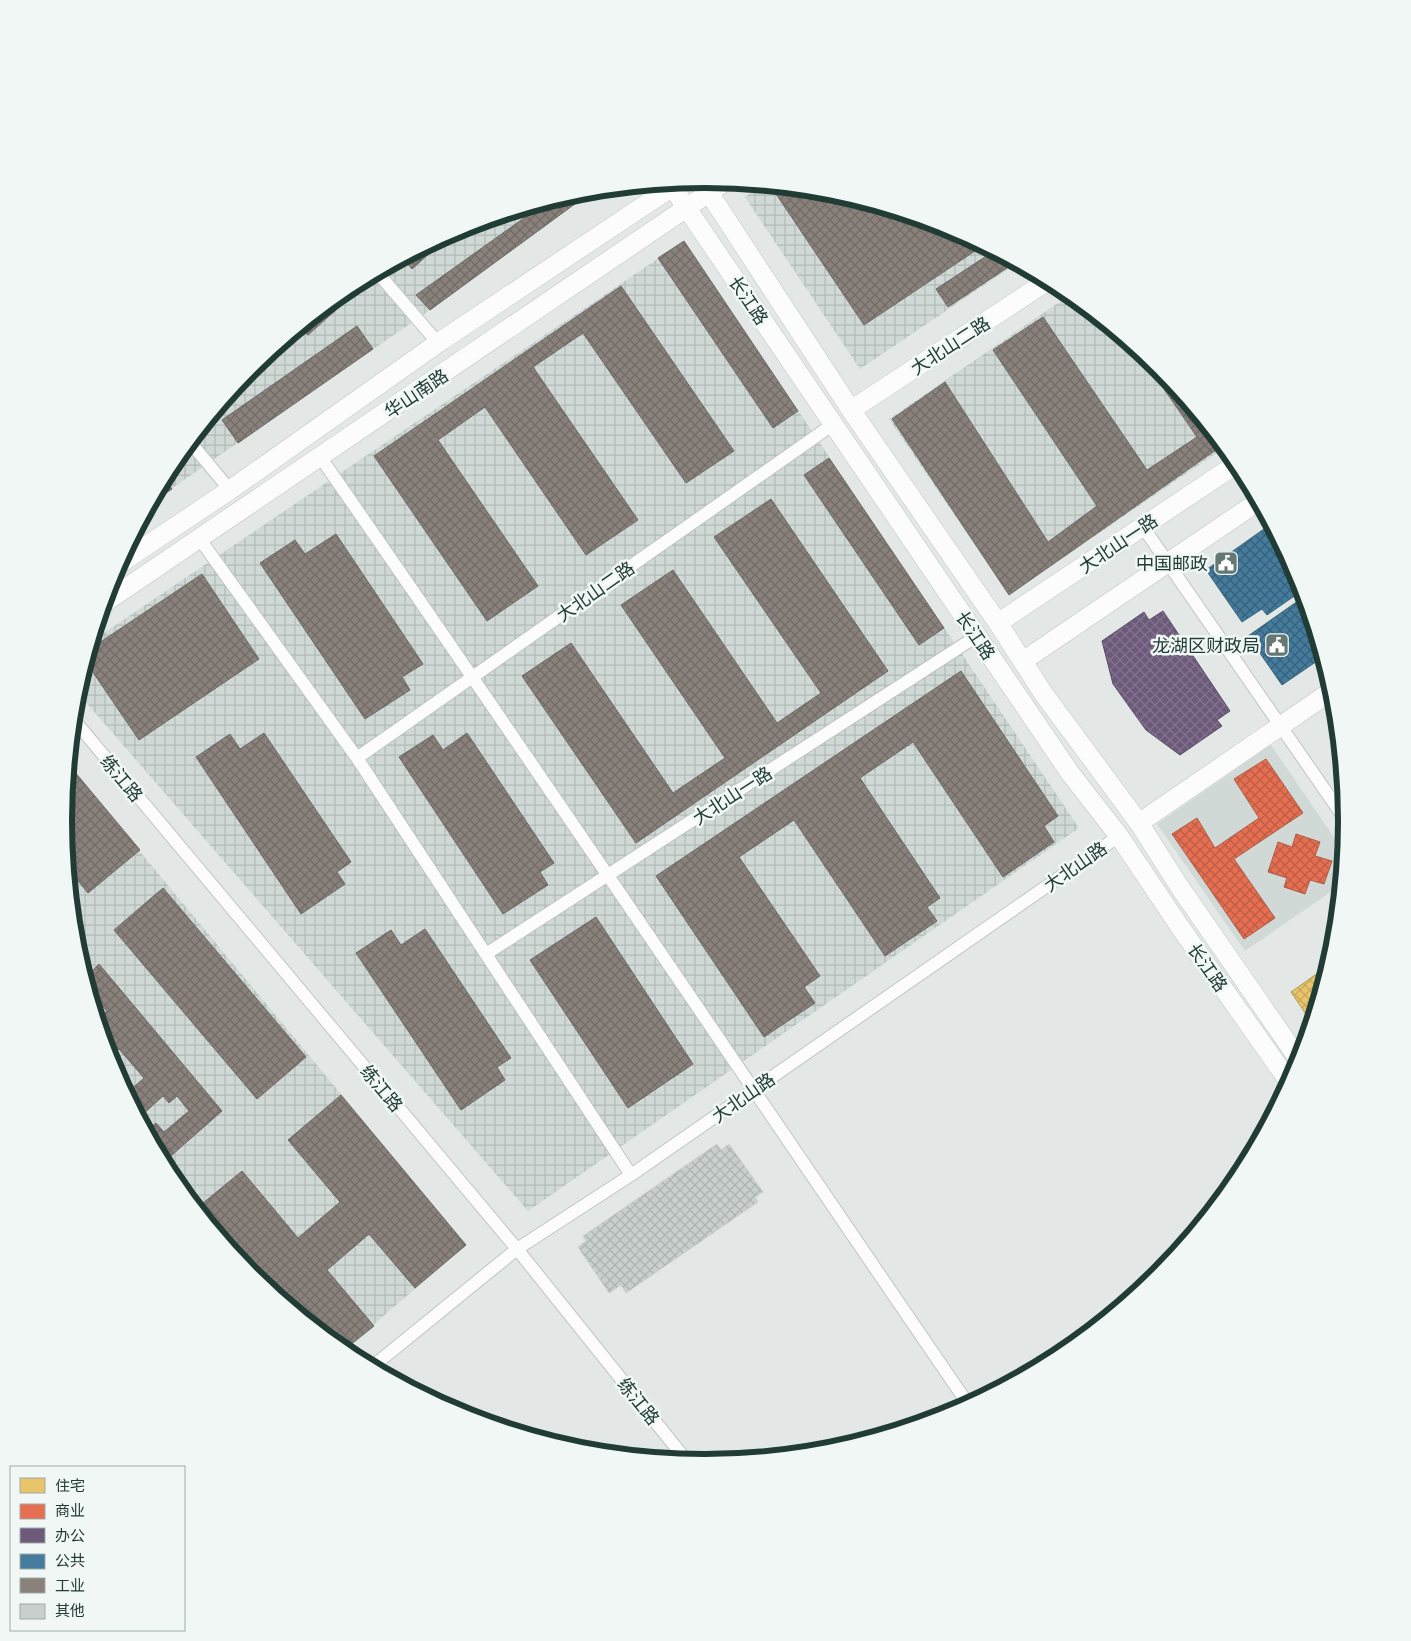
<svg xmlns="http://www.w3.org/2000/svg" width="1411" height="1641" font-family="'Open Sans','Noto Sans SC',sans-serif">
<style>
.built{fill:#d0d9d6}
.industrial{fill:url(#industrial-grid)}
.homes{fill:url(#homes-cross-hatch);stroke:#ad9b5a}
.shops{fill:url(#shops-cross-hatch);stroke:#ac5f49}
.offices{fill:url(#offices-cross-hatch);stroke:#565065}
.public{fill:url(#public-cross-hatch);stroke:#3a687e}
.industry{fill:url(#industry-cross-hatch);stroke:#6a6c67}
.building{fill:url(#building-cross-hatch);stroke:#cbd1cf}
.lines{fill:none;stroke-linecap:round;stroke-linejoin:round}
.street-casing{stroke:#c0c5c3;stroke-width:14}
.secondary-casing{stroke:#bec6c3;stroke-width:20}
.street{stroke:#fbfcfb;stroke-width:12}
.secondary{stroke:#fbfcfb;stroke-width:19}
.labels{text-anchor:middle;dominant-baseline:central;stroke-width:5;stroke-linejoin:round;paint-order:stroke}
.street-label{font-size:18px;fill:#213b35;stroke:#f0f7f4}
.poi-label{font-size:18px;fill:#213b35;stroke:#f0f7f4;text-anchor:end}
.rim{fill:none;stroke:#213b35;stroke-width:6}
</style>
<defs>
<pattern id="industrial-grid" width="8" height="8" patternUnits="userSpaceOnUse" patternTransform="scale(1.25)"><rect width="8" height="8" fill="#d0d9d6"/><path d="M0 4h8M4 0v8" fill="none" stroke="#b2bbb8"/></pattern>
<pattern id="homes-cross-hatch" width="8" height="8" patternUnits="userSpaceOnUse" patternTransform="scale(1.25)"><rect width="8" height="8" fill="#e9c46a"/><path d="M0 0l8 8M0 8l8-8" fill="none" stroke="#c8a95c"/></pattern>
<pattern id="shops-cross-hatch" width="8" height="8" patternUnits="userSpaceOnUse" patternTransform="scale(1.25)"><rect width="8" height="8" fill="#e76f51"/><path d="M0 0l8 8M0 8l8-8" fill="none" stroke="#bb5c44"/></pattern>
<pattern id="offices-cross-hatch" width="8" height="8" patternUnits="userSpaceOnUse" patternTransform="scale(1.25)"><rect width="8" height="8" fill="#6d597a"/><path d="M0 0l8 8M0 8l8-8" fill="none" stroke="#81748c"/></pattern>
<pattern id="public-cross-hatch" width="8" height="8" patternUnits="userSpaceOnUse" patternTransform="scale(1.25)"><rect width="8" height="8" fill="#457b9d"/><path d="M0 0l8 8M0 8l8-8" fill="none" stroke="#36617a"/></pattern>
<pattern id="industry-cross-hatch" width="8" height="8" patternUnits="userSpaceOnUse" patternTransform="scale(1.25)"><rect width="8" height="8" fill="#8a817c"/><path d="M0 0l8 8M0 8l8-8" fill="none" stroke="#706b66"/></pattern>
<pattern id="building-cross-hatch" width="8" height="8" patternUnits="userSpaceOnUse" patternTransform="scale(1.25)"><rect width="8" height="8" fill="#c9cfcd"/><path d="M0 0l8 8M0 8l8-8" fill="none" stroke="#acb3b1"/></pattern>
</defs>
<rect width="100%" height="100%" fill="#e3e8e6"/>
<path class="built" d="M1271,745L1344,852L1341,885L1245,951L1157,824Z"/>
<path class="industrial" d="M763,184L831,191L951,228L1017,263L860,369L745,197Z
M594,190L430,310L152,502L172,464L252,367L349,287L460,227L581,191Z
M684,241L1079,828L528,1211L77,692L92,641Z
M1071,294L1159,367L1225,447L1009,595L889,419Z
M69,766L466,1245L344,1350L252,1274L172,1177L112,1066L76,945L64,820Z"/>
<path class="homes" d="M1328,966H1329L1312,1023L1291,992Z"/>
<path class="shops" d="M1266,759L1303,813L1234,859L1275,918L1244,939L1172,834L1197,818L1215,848L1259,818L1234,779Z
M1296,834L1320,842L1315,856L1332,861L1324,884L1310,880L1305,894L1284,887L1287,878L1268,872L1278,842L1292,847Z"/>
<path class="offices" d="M1163,611L1230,711L1217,720L1222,726L1180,755L1146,730L1113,684L1102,641L1144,612L1149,620Z"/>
<path class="public" d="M1271,524L1299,575L1303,590L1267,615L1262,609L1242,622L1206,570Z
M1305,596L1323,657L1282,685L1248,636Z
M1340,751L1343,780L1336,769Z"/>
<path class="industry" d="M770,185L831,191L951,228L984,245L864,325Z
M594,190L430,310L416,295L531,213L527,207L581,191Z
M458,228L412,269L403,258Z
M684,241L798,411L773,428L658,258Z
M994,251L1016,262L948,307L936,289Z
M621,286L734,451L686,483L583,333L533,367L638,520L586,555L485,407L438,440L538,586L487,621L374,456Z
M348,287L354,294L308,335L301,327Z
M1043,317L1147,470L1197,437L1135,347L1159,367L1223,445L1009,595L892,419L945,382L1048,542L1097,506L993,350Z
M357,326L373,349L238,443L222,420Z
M250,369L255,375L220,405Z
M829,458L944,628L919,645L804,475Z
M164,478L172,489L152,502Z
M771,499L888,671L636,843L522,676L571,643L673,793L725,758L621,605L673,570L777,723L821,693L714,537Z
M336,534L423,664L402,677L410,690L365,719L260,563L295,540L305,554Z
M202,574L259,659L139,740L86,662L90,649Z
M961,671L1058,816L1044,826L1054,842L1003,877L913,742L860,778L940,898L927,907L937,921L885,956L794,820L739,857L820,976L804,987L815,1003L764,1037L656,876Z
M264,733L351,862L337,872L345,884L301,914L196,757L230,734L240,749Z
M467,733L554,863L540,872L548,885L503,914L399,757L433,735L443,750Z
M69,765L140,850L88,893L69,870L64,820Z
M163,888L306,1057L257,1099L114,930Z
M596,917L693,1064L628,1108L530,960Z
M425,929L511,1058L497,1067L505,1080L461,1110L356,953L391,930L401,945Z
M99,964L222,1111L164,1162L145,1126L148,1130L156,1123L164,1132L189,1111L177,1096L169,1103L163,1096L140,1117L127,1093L144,1078L119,1049L110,1057L101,1028L106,1024L100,1017L107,1011L94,997L92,999L86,977Z
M341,1095L466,1245L415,1288L369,1234L327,1270L374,1326L344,1350L252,1274L197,1208L242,1171L298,1238L340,1202L288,1140Z"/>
<path class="building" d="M717,1144L721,1150L729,1144L763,1192L755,1197L758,1202L626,1293L621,1285L609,1293L578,1247L586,1241L583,1236Z"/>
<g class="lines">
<g class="street-casing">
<path id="street" d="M377,272L438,343
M190,442L230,490
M321,458C539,771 752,1089 968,1404
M1143,527L1347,822
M199,538L357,758L631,1175
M74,720L517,1249L686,1460
M357,758L832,425
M486,954L977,636
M372,1367L517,1249L631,1175L1119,836"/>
</g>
<g class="secondary-casing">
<path id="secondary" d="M700,179L851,410L998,623L1043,693L1139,823L1179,886L1300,1061
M669,182L1070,773L1119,836L1180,927L1290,1083
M851,410L1049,280
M119,564L230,490L438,343L681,181
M104,603L726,181
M998,623L1238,463
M1023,661L1259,501
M1139,823L1333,690"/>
</g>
<use href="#street" class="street"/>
<use href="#secondary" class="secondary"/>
</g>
<defs>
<g id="civic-square" transform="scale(1.25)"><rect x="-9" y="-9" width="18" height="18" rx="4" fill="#657873" stroke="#f0f7f4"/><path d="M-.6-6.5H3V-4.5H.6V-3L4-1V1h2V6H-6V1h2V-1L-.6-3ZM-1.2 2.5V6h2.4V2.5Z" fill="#fff"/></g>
</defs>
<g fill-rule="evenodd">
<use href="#civic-square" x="1226" y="563"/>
<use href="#civic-square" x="1277" y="645"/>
</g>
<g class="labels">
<g class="street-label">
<text transform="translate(749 300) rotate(56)">长江路</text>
<text transform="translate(950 345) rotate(-33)">大北山二路</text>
<text transform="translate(416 393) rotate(-34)">华山南路</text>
<text transform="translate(1118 543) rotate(-34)">大北山一路</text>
<text transform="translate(595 591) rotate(-35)">大北山二路</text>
<text transform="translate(976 635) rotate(56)">长江路</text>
<text transform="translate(122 778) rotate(50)">练江路</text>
<text transform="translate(732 795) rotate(-33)">大北山一路</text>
<text transform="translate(1075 866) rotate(-35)">大北山路</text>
<text transform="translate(1208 967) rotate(55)">长江路</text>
<text transform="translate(382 1088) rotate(50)">练江路</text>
<text transform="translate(743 1097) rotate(-35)">大北山路</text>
<text transform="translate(639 1401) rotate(51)">练江路</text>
</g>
<g class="poi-label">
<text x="1208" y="563">中国邮政</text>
<text x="1260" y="645">龙湖区财政局</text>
</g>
</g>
<path d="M0 0H1411V1641H0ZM72 821a633 633 0 1 1 1266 0a633 633 0 1 1-1266 0Z" fill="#f0f7f4" fill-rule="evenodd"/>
<path class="rim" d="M72 821a633 633 0 1 1 1266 0a633 633 0 1 1-1266 0Z"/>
<rect x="10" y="1466" width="175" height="165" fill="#f0f7f4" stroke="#9daca8"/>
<rect x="20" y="1478" width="25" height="15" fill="#e9c46a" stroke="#9daca8"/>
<text x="55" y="1491" font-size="15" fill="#213b35">住宅</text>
<rect x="20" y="1504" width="25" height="15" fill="#e76f51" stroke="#9daca8"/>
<text x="55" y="1516" font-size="15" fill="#213b35">商业</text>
<rect x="20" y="1528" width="25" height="15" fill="#6d597a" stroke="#9daca8"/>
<text x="55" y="1541" font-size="15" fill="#213b35">办公</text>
<rect x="20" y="1554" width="25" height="15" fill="#457b9d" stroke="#9daca8"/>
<text x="55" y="1566" font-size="15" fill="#213b35">公共</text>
<rect x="20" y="1578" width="25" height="15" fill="#8a817c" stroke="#9daca8"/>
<text x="55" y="1591" font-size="15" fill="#213b35">工业</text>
<rect x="20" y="1604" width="25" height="15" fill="#c9cfcd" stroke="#9daca8"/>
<text x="55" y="1616" font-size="15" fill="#213b35">其他</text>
</svg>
